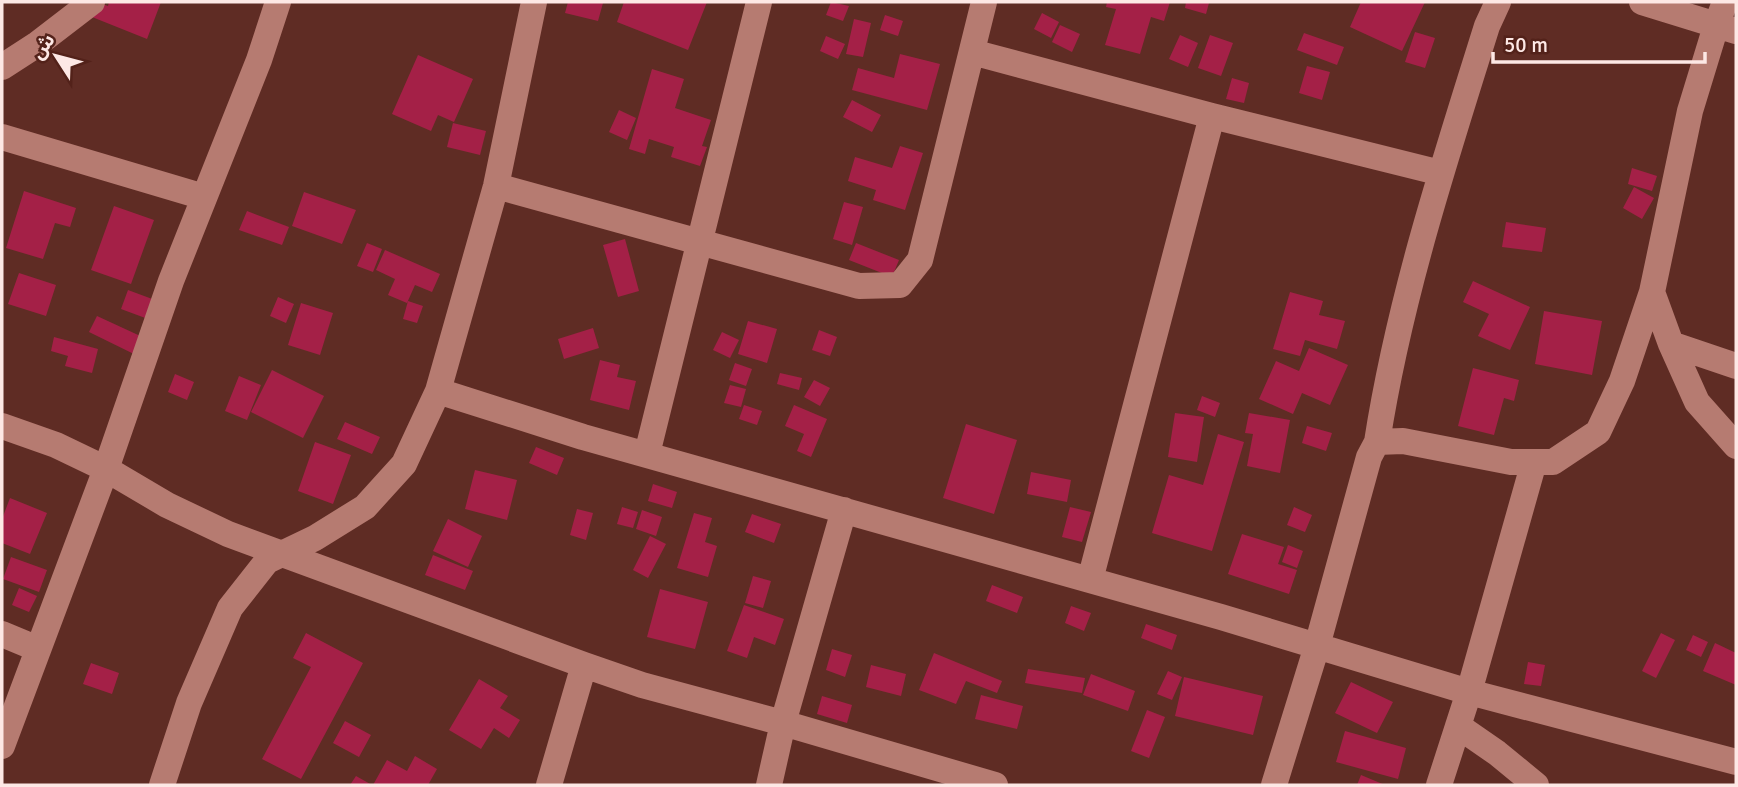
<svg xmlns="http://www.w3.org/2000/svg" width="1738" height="787" font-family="Signika,'Noto Sans Arabic',sans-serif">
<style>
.building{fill:#a42047}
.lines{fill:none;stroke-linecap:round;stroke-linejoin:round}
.minor{stroke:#b67b71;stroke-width:26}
</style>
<rect width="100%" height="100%" fill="#5f2c24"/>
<path class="building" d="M97,2L108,6L109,2H161L147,39L87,15Z
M568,2L603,3L598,21L565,13Z
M624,2H707L688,50L617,22Z
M831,2L849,6L843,21L826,15Z
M1107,2H1170L1164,21L1151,17L1140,54L1105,45L1116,9L1106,7Z
M1186,2L1209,3L1206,14L1185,8Z
M1361,2H1425L1402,51L1350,27Z
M1042,13L1059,22L1051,38L1034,29Z
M885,15L903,21L898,36L880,30Z
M854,19L871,23L863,57L846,54Z
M1060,25L1080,34L1072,52L1052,42Z
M1415,32L1435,38L1425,68L1405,62Z
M1304,33L1344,47L1337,65L1297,50Z
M1180,35L1198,43L1188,67L1169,59Z
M1210,35L1233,43L1221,76L1198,68Z
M826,36L845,44L838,59L820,51Z
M900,54L940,64L927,110L852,90L858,68L894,78Z
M418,55L473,79L454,122L438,115L431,131L392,114Z
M1307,66L1330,72L1322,100L1299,93Z
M652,69L684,79L675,108L711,120L702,146L707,147L700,166L671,157L674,147L649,139L645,154L629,149Z
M1232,78L1249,83L1244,103L1226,99Z
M852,100L881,115L872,132L843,117Z
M619,110L636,118L627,140L609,132Z
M453,123L486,131L480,155L447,147Z
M900,146L923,153L905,210L873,200L876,190L848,181L855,157L892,168Z
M1632,168L1657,176L1652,191L1628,184Z
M1634,187L1654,198L1642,219L1623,208Z
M24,191L76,208L70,227L55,223L43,259L6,248Z
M304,192L356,210L342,244L292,226Z
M844,202L863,207L852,245L833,239Z
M114,206L154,220L131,284L91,270Z
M247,211L289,227L282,245L239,230Z
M1506,222L1546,228L1542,252L1502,247Z
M625,239L639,291L618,297L603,245Z
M367,243L382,249L373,272L357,266Z
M856,243L899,260L892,277L849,260Z
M385,250L440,274L432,292L415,285L407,303L388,295L395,279L376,270Z
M19,273L56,285L46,316L8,304Z
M1473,281L1530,307L1510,350L1478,336L1489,314L1463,302Z
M128,290L163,303L156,322L121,309Z
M1290,292L1323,301L1319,315L1345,321L1337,349L1305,340L1300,356L1273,349Z
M278,297L294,304L286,323L270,316Z
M408,301L423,306L417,323L403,319Z
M301,303L333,313L320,355L288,345Z
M1544,311L1602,321L1592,375L1535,364Z
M97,316L149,340L140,357L89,332Z
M748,321L777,329L767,363L738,354Z
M593,328L599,348L564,359L558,339Z
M819,330L837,337L830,356L812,350Z
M722,332L739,340L730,358L713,350Z
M54,337L98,349L92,373L65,366L68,356L51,351Z
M1309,348L1348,365L1330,405L1302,393L1293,414L1259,399L1276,361L1299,371Z
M600,360L620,365L617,377L636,381L629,410L590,400Z
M735,363L752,369L746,386L729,380Z
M1473,368L1519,380L1514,401L1504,398L1494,435L1458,426Z
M272,370L324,396L303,438L251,412Z
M780,373L802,378L799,390L777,384Z
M175,374L194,382L187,400L168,392Z
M239,376L261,385L247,420L225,411Z
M814,380L830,388L820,406L804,397Z
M730,385L746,389L741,407L724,403Z
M1202,396L1220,403L1215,417L1197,410Z
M744,405L762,411L757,425L739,419Z
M794,405L827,419L811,457L797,451L804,434L785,426Z
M1175,413L1204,417L1197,462L1168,457Z
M1249,413L1290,420L1280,473L1247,466L1253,434L1245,433Z
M345,422L380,437L372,454L337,439Z
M966,424L1017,440L994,514L943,498Z
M1307,426L1332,433L1326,451L1302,443Z
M1218,434L1244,442L1212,551L1152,533L1169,475L1203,485Z
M315,442L351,455L333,504L298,491Z
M536,447L564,458L557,475L529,463Z
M475,470L517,480L507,520L465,509Z
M1031,472L1071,480L1067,502L1027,494Z
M653,484L677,492L672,508L648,501Z
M10,498L47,513L30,554L2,543V519Z
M622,507L638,512L633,528L617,524Z
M1070,507L1091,512L1082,542L1062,537Z
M1294,507L1312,515L1305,532L1287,525Z
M577,509L593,513L586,540L570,535Z
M642,510L662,517L656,536L636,529Z
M694,513L712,518L705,542L717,546L708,577L677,568Z
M752,514L781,524L774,543L745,532Z
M448,519L482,536L468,567L433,551Z
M1242,534L1284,547L1278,564L1297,570L1289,594L1228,574Z
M650,536L666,544L648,578L633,570Z
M1288,545L1303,551L1297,568L1282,562Z
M433,555L473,571L465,590L425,575Z
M11,557L47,570L39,592L3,579Z
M753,576L771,581L763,608L745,603Z
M992,585L1023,597L1017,613L986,601Z
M19,588L37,596L29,612L12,605Z
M660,589L708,602L695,649L647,637Z
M744,605L784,619L775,645L754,637L747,658L727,651Z
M1071,606L1091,613L1084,631L1065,623Z
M1146,624L1177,635L1172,650L1141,638Z
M306,633L363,663L301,779L262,759L311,667L293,658Z
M1661,633L1675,640L1656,678L1642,671Z
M1693,635L1708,642L1701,657L1686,650Z
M1715,643L1736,653V685L1703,671Z
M832,649L852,655L845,677L826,670Z
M934,653L1002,681L997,693L966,681L956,704L919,690Z
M1528,662L1545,665L1541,686L1524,684Z
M91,663L119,673L112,694L83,684Z
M871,665L906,674L901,696L866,687Z
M1028,669L1085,678L1082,693L1025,683Z
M1168,671L1182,677L1172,700L1157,694Z
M1091,674L1135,691L1128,711L1083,695Z
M1184,677L1263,696L1253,735L1175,716Z
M479,679L508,696L500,708L520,720L509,738L494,728L481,749L449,730Z
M1351,682L1393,702L1377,733L1335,713Z
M981,695L1023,706L1017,729L975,719Z
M822,696L852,705L847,723L817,714Z
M1147,710L1165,717L1149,758L1131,751Z
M345,721L371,735L359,757L333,743Z
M1345,731L1406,748L1398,779L1336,762Z
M415,756L437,769L428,785H373L387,760L407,771Z
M1361,775L1385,785H1357Z
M356,776L372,785H350Z"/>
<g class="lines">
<path class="minor" d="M1642,2L1736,31
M972,52L1212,116L1441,173
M2,67L36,45L92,2
M2,137L204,197
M496,186L859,286L900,285L920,260L984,2
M1652,292L1671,344L1697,402L1736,446
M1671,344L1736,366
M438,391L583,437L1221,617L1469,692L1736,762
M2,426L56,445L106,469L167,505L228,534L584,665L642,685L783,723L995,785
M1377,442C1399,300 1444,163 1487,26L1498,2
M647,454L759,2
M1090,580L1212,116
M2,634L38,649
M1458,726L1497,753L1536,785
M2,746L106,469L171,281L259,60L278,2
M162,785L189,703L230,608L267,561L315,538L365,507L404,464L438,391L496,186L534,2
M549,785L584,665
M769,785L783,723L844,510
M1274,785L1317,646L1369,457L1377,442L1403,441L1511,462H1553L1598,432L1622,381L1652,292L1690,111L1716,26L1725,2
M1439,785L1469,692L1534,462"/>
</g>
<rect width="1738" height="787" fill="none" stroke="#fde8e5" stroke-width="7"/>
<g transform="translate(56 56) rotate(306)" stroke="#53221a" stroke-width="5" paint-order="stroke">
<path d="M0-5L12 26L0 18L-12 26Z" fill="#fde8e5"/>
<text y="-10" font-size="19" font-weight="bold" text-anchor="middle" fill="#fde8e5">ش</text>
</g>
<path d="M1493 52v10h212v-10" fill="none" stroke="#fde8e5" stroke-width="3.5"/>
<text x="1504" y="52" font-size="21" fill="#fde8e5" stroke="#53221a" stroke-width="5" paint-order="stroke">50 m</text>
</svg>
